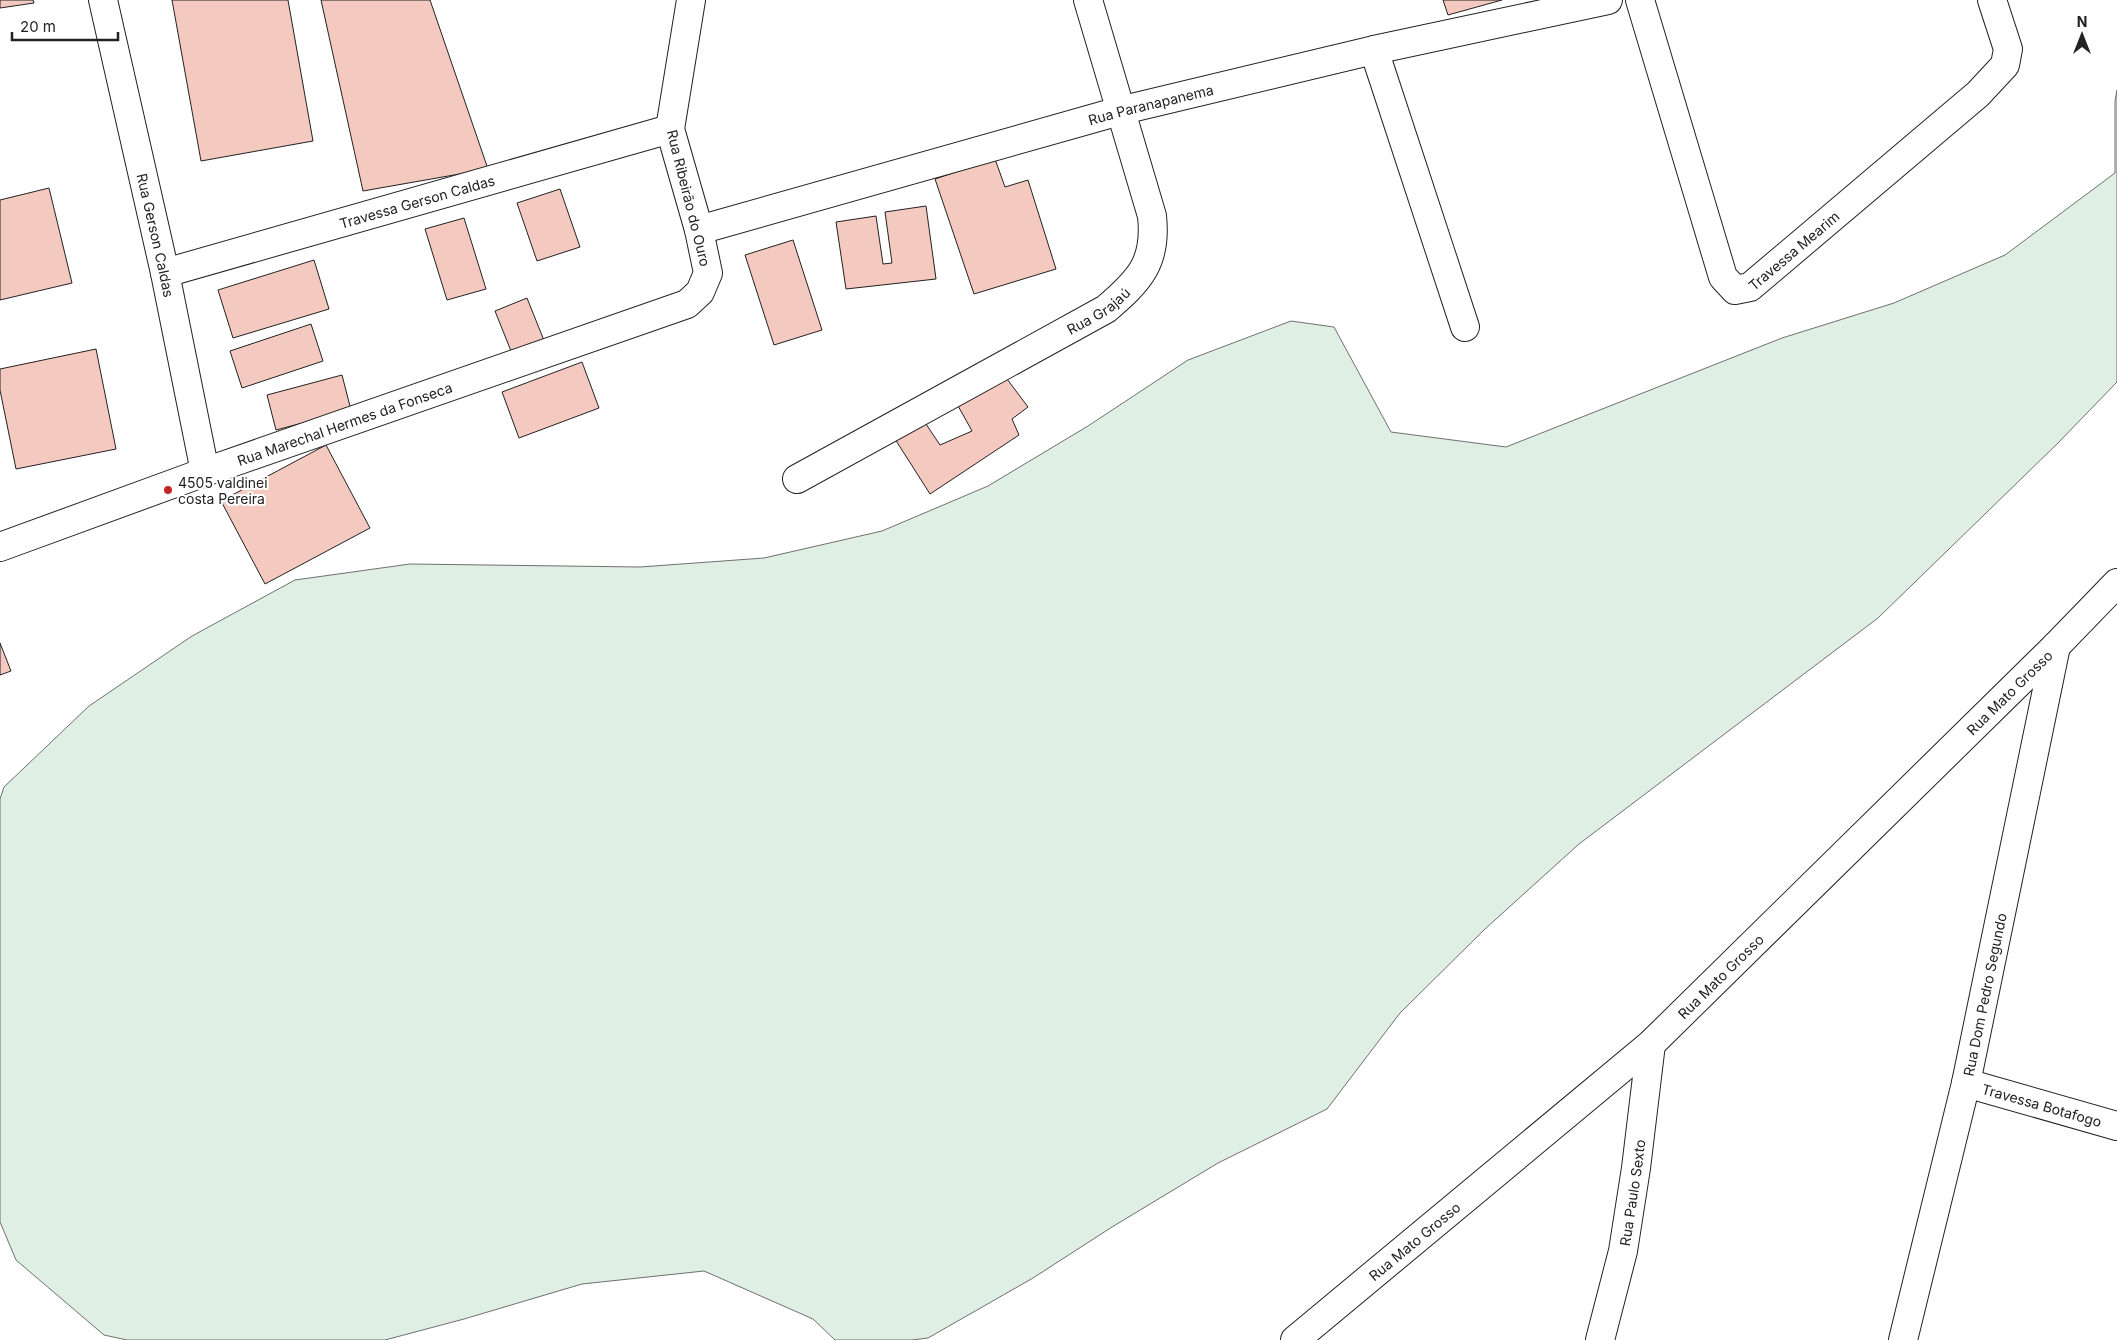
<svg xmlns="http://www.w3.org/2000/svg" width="2117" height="1340" font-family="Inter,sans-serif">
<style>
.green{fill:#e0efe3;stroke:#6f6f6f}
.building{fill:#f3c9c0;stroke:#222}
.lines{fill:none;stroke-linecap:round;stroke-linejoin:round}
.minor-casing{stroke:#222;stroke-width:30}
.minor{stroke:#fff;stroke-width:28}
.poi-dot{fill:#c62828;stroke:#fff;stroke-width:2}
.labels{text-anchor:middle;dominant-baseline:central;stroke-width:4;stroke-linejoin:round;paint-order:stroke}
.street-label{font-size:14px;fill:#222;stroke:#fff}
.poi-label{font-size:14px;fill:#222;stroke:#fff;text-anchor:start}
</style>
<rect width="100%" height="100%" fill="#fff"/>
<path class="green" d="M2117,90V382L2057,444L1878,618L1579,844L1485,929L1400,1013L1327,1109L1218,1163L1112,1227L1033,1278L928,1338L912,1340H835L813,1319L704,1271L582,1284L464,1319L385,1340H127L104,1335L16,1260L0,1222V799L4,787L89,706L192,636L295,580L410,564L640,567L764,558L882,531L988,486L1088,426L1188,360L1291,321L1334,327L1391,432L1506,447L1782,338L1894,303L2005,255L2115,173V101Z"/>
<path class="building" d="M0,0H33L34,3L0,8Z
M172,0H288L313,141L201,161Z
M321,0H430L488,169L363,191Z
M1443,0H1502L1448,15Z
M995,159L1005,187L1028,180L1056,269L974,294L935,179Z
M49,188L72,283L0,300V200Z
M560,189L580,247L537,261L517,203Z
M926,206L936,279L846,289L836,222L876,216L883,264L892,263L885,212Z
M464,218L486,289L447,300L425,229Z
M793,240L822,330L774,345L745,255Z
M314,260L329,309L233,338L218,290Z
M527,298L547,348L515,361L495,311Z
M311,324L323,361L242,388L230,351Z
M96,349L116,449L16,469L0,390V369Z
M582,362L599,408L519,438L502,392Z
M342,375L351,410L276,430L267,395Z
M1004,375L1028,407L1012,419L1019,435L930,494L895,439L924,421L940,445L972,431L957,404Z
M326,445L370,528L265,584L221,501Z
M0,643L11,671L0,675Z"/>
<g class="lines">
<g class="minor-casing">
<g id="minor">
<path id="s1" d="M103,0L165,273L205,472"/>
<path id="s2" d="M1640,0L1723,277L1735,290L1750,287L1978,94L2005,65L2008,49L1992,0"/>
<path d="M1374,50L1465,327"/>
<path id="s3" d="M699,230L1123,110L1374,50L1608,0"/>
<path id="s4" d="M165,273L670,129"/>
<path id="s5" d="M797,479L1106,309C1140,280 1157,262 1152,216L1088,0"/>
<path id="s6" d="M0,547L205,472L687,304L700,292L708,273L699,230L670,129L691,0"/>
<path id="s7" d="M1966,1083L2117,1126"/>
<path id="s8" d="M1295,1340L1651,1044L2056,646L2117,583"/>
<path id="s9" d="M1600,1340L1623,1251L1636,1168L1651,1044"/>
<path id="s10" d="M1903,1340L1966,1083L2056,646"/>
</g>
</g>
<use href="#minor" class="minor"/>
</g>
<circle class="poi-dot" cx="168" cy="490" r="5"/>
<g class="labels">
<g class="street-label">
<text stroke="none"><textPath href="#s3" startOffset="469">Rua Paranapanema</textPath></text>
<text transform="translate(689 198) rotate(76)">Rua Ribeirão do Ouro</text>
<text stroke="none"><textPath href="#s4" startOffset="262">Travessa Gerson Caldas</textPath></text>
<text stroke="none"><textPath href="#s1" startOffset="241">Rua Gerson Caldas</textPath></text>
<text stroke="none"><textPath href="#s2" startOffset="379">Travessa Mearim</textPath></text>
<text stroke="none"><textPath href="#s5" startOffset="345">Rua Grajaú</textPath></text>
<text stroke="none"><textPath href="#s6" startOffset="366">Rua Marechal Hermes da Fonseca</textPath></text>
<text stroke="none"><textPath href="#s8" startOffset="965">Rua Mato Grosso</textPath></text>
<text stroke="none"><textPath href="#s8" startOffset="560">Rua Mato Grosso</textPath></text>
<text stroke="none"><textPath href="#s10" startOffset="355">Rua Dom Pedro Segundo</textPath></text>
<text stroke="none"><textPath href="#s7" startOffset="79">Travessa Botafogo</textPath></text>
<text stroke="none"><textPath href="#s9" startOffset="151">Rua Paulo Sexto</textPath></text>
<text stroke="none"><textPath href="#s8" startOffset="155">Rua Mato Grosso</textPath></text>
</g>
<g class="poi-label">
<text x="178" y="482">4505 valdinei<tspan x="178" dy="16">costa Pereira</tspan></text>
</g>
</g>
<g transform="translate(2082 35)" stroke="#ffffff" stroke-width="4" paint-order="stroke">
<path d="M0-4L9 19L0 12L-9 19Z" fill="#222222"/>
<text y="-8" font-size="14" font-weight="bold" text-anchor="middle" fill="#222222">N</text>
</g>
<path d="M12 32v8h106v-8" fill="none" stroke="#222222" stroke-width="2.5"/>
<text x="20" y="32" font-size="15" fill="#222222" stroke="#ffffff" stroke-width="4" paint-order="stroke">20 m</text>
</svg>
